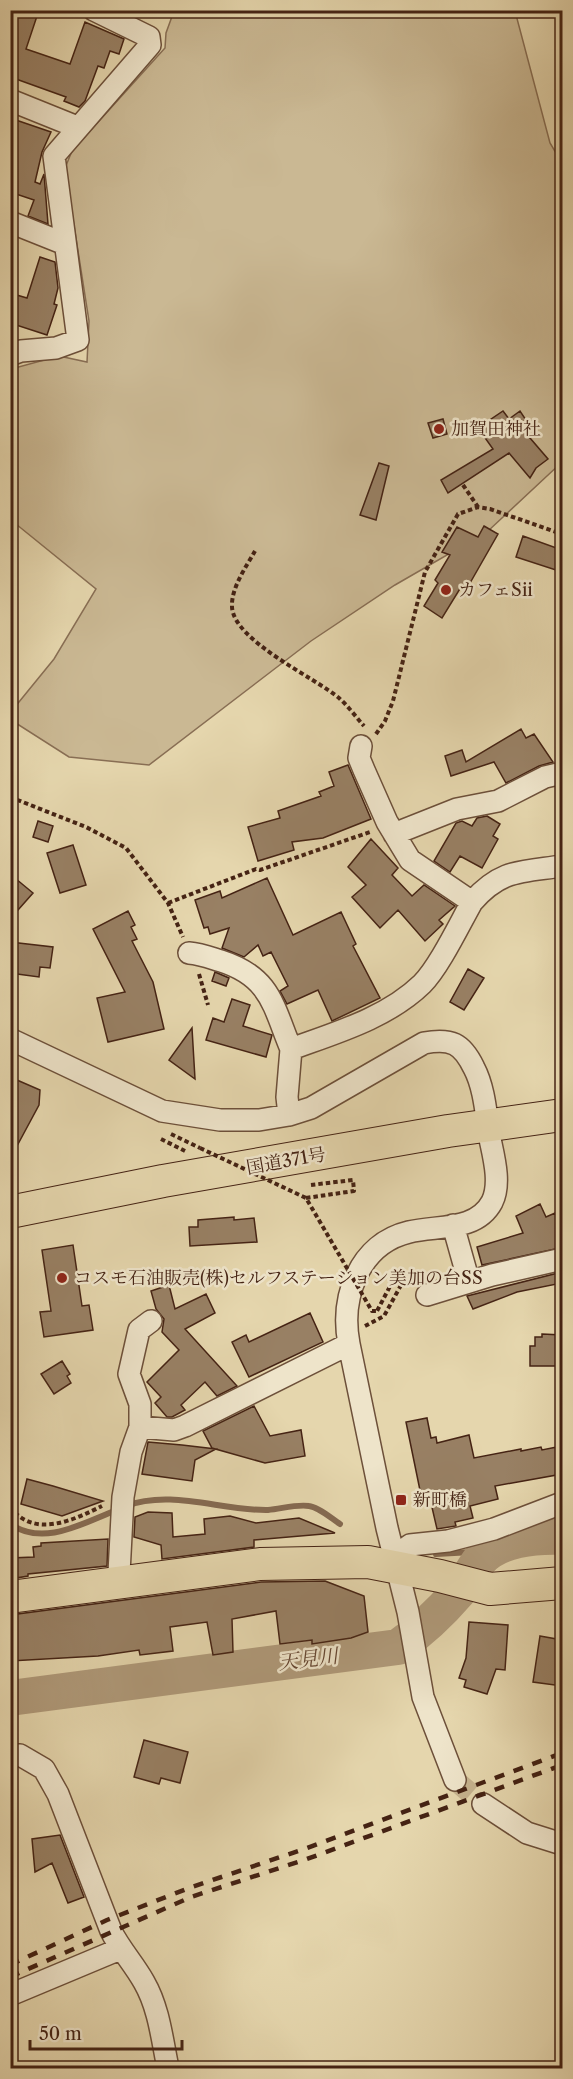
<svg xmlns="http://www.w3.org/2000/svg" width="573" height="2079" font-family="'Libre Caslon Text','Noto Serif JP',serif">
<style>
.green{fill:#cab893;stroke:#886e54;stroke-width:1.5}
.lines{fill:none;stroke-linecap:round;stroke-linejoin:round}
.stream{stroke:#856a51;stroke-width:6}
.river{stroke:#af9979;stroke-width:36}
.building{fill:#988064;stroke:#452314;stroke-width:1.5}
.minor-tunnel{stroke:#c5b28e;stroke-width:21;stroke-dasharray:21 10;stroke-linecap:butt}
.minor-casing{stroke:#6d503a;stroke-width:24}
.highway-casing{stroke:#452314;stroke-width:34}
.path{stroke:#452314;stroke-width:4;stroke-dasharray:4.5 3;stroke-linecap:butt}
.minor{stroke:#eee4ca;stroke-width:21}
.highway{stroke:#e5d6ad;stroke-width:32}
.rail{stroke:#452314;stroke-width:4.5;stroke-dasharray:10 10;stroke-linecap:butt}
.path-bridge{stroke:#452314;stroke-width:4;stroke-dasharray:4.5 3;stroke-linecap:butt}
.poi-dot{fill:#8f2418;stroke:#eee4ca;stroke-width:2}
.labels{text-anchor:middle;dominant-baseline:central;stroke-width:5;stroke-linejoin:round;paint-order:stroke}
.poi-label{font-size:18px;fill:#452314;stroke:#eee4ca;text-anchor:start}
.street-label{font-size:18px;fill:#452314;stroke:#eee4ca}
.water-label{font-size:20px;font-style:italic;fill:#654632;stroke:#eee4ca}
</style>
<rect width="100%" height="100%" fill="#e5d6ad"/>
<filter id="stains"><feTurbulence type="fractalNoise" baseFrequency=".00333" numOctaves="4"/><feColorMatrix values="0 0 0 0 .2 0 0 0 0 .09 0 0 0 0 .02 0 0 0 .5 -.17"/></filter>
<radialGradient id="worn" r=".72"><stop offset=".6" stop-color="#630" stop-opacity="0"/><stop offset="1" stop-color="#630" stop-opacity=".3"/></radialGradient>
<path class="green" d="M174,11H515L550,143L562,163V462L487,532L395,585L311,641L149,765L69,757L11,720L10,713L54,659L96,589L11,520V369L59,356L87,362L89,321L65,168L72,151L165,48L166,33Z"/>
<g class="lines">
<path class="stream" d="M126,1506C172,1489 221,1511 268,1510C281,1509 296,1504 309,1506C319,1507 332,1519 340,1524
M10,1524C44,1547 83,1523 117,1510
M436,1554L472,1552L503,1545"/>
<path class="river" d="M10,1698L398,1647C421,1631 441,1612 459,1591C467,1582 472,1570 480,1560C498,1539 536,1536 562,1537"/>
</g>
<path class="building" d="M20,10H39L26,49L70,64L85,22L124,39L119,54L110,51L104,68L98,66L85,101L79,107L64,101L66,97L16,79L13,87L10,86V40Z
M10,118L51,132L42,152L35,182L40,184L44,174L48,224L28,216L34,200L10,192V172L17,153L10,151Z
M40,257L55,262L58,288L54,304L57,305L47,335L10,323V293L27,298Z
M503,411L509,419L520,411L530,426L524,431L548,459L536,468L530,478L509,453L448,493L441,480L493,449L478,428Z
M443,419L447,434L433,438L428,423Z
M379,463L389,466L376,520L360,515Z
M484,526L498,534L466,590L461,587L442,618L424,606L438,583L435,580L450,555L442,552L457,527L478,537Z
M523,536L562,550V572L516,557Z
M521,729L526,738L534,734L553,762L539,766L506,783L494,762L451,776L445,756L462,750L466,762Z
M348,765L371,819L323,838L292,842L294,850L258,861L248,827L280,818L278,811L321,796L319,792L334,786L329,772Z
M487,816L500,824L493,836L498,839L482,868L460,856L450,872L434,861L456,823L462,821L472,826L477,818Z
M38,821L53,826L48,842L33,837Z
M371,839L398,868L392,875L412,896L424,885L455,906L439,920L443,924L425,941L398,910L380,928L352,897L366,885L348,867Z
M73,845L86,885L60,893L47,853Z
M10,874L33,893L10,919Z
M267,878L293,935L341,912L356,944L353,946L380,998L332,1021L318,990L287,1004L280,991L288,986L271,952L263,956L258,945L244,957L222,948L229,928L210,934L208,927L204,928L195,900L220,891L222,898Z
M128,911L135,925L131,927L137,939L132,941L153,982L164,1029L108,1042L97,998L125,992L93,929Z
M10,942L53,947L50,968L40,967L39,977L10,973Z
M468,969L484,978L464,1010L450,1002Z
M215,972L229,978L226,986L212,981Z
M232,999L250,1005L243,1026L272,1035L266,1057L206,1040L213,1018L224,1022Z
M192,1028L195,1079L169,1060Z
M10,1077L40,1090L39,1105L10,1159Z
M540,1204L546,1217L555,1213L562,1229V1238L557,1241L560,1248L482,1265L477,1247L523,1233L516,1216Z
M234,1217V1220L254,1218L257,1242L190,1246L189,1227H198V1220Z
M73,1245L82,1306L89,1305L93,1330L44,1337L40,1312L51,1311L42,1250Z
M562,1272V1283L517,1292L473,1309L467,1296Z
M169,1285L175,1309L206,1294L215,1313L185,1329L237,1386L217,1396L205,1382L181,1405L185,1410L172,1417H167L155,1403L161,1397L147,1382L179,1350L162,1332L164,1319L156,1309L151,1291Z
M310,1313L323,1342L249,1377L232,1342L246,1335L249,1342Z
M542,1334L562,1335V1366H530V1346H535V1337H542Z
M62,1361L70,1374L67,1376L71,1383L54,1394L41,1374Z
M254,1406L270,1436L301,1430L305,1456L265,1463L212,1448L203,1431Z
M427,1418L431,1438L436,1437L437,1443L469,1435L474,1458L521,1449V1451L541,1447L542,1450L562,1446V1474L495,1486L498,1499L470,1506L473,1518L455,1522L456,1526L437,1529L431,1503L423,1505L406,1422Z
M148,1442L182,1445L216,1449L195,1460L192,1481L142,1474Z
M27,1479L53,1486L103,1501L62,1516L21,1504Z
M148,1512L172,1513L173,1537L205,1534L204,1519L230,1516L256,1523L299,1518L335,1533L254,1540V1547L162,1559L161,1545L134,1537L135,1517Z
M108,1539L107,1566L28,1574V1576L10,1579V1558L34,1557L33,1547L41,1546V1543Z
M325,1581L364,1596L368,1632L351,1638L312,1644V1640L280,1644L276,1611L232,1619L233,1652L213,1655L207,1622L170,1627L173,1651L140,1655L139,1650L98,1656L10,1661V1615L261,1582Z
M469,1622L508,1625L505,1670L496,1669L487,1694L464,1687L466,1680L459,1678L466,1658Z
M540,1636L562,1640V1686L533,1682Z
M144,1740L188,1752L180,1783L161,1778L159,1784L134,1777Z
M60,1835L84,1897L68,1903L52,1863L35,1872L32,1839Z"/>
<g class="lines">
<path class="minor-tunnel" d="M455,1780L483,1804"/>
<g class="minor-casing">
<path id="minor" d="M10,100L77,127
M10,222L65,244
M10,355L21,351L56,348L78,340L54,156L150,45L149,37L94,10
M394,834L457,809L498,801L545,777L562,773
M472,902C501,869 521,872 562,866
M189,953C201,954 211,958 221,961C271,977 273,1006 291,1049
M10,1039L162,1111L220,1120H259L289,1115L311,1108L424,1043C451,1038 462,1043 474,1068C485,1089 486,1116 490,1139C494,1158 501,1184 492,1202C476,1232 437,1225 409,1232C359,1244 340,1297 349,1344L387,1528L408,1612L423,1697L455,1780
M289,1115L287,1097L291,1049C335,1033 387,1018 422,984C439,967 459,925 472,902L410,860L387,822L364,770L359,758L361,746
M453,1225L469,1282
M427,1295L492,1275L558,1260
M140,1427L174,1430L185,1426L349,1344
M396,1555L410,1545L448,1541L494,1529L562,1503
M121,1582L119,1573L123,1497L131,1452L140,1427V1404L129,1374L139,1330L151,1321
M10,1756L20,1755L44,1769L58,1794L111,1931C120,1949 134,1964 144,1982C159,2008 162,2039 168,2068
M483,1804L527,1833L562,1844
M10,1995L120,1949"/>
</g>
<g class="highway-casing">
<path id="highway" d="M10,1212L163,1181L448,1131L562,1115
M10,1597L260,1564L368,1562L440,1576L490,1589L562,1583"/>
</g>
<path class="path" d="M463,485L478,507
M255,551C246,567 231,588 232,607C234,641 314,677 339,698C348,706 356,717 364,726
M376,734L385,721L393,701L425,572L458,514L478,507L490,509L562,534
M10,797L86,827L126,848L168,903L183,937
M168,903L256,869L260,870L370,832
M199,974L208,1005
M171,1134L200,1148
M161,1139L185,1151
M306,1198L354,1191L353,1180L311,1185
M365,1326L384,1316L405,1278L397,1273L377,1311
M10,1507C34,1539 74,1520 102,1506"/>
<use href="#minor" class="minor"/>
<use href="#highway" class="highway"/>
<path class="rail" d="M10,1965L107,1920L189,1888L307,1848L562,1753
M10,1977L191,1897L307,1859L562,1765"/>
<path class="path-bridge" d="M200,1148L306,1198L372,1311H377"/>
</g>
<g class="poi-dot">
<circle cx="439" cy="429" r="6"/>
<circle cx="446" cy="590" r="6"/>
<circle cx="62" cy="1278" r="6"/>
<rect x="395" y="1494" width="12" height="12" rx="3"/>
</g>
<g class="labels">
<g class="poi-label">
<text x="451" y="429">加賀田神社</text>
<text x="458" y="590">カフェSii</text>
<text x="74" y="1278">コスモ石油販売(株)セルフステーション美加の台SS</text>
<text x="413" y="1500">新町橋</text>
</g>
<g class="street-label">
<text transform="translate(286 1161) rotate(-10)">国道371号</text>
</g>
<g class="water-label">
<text transform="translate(308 1659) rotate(-7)">天見川</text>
</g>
</g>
<rect width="573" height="2079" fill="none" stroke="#e5d6ad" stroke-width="36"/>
<rect x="12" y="12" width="549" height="2055" fill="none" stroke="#452314" stroke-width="3"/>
<rect x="18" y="18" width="537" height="2043" fill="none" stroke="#452314" stroke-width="1.5"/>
<path d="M30 2040v9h152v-9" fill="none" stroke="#452314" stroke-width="3"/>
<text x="39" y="2040" font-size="18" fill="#452314" stroke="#eee4ca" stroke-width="4.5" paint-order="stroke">50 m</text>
<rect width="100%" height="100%" filter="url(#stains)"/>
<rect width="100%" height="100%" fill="url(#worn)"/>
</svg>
